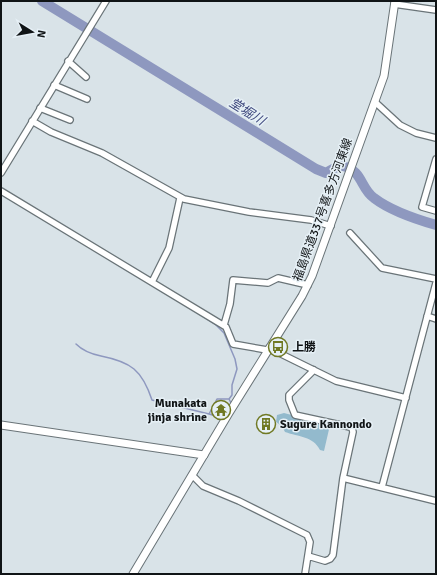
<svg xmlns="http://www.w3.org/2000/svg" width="437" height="575" font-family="Signika,'Noto Sans JP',sans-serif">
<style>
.green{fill:#93bacd}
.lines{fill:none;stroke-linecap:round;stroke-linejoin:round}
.stream{stroke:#8e98bf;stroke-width:1.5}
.river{stroke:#8e98bf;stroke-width:10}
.minor-casing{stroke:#6a7478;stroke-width:8}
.tertiary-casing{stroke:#6a7478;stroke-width:9}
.secondary-casing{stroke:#6a7478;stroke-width:9}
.minor{stroke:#fff;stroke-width:5.5}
.tertiary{stroke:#fff;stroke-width:7}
.secondary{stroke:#fff;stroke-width:7}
.labels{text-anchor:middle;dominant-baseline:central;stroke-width:3;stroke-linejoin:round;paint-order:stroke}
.street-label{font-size:12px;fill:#101416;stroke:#e6f0f6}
.poi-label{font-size:12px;font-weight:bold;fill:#101416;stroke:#e6f0f6;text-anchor:start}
.water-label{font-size:13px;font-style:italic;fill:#3d477c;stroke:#e6f0f6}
</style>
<rect width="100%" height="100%" fill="#d9e3e8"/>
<path class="green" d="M284,413L330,425L324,451L320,450C313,436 299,437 285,432L282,426L276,422L277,415Z"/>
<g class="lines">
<path class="stream" d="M204,317L216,325L224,333L235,359L237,369L232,385V395L229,399H217L209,414L223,418
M76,344C83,351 91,354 101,356C131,362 142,370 152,400L209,414
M229,399L231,403"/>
<path class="river" d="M42,1L316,169L326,173C331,170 337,165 343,166C363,171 360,188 374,198C391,211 415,219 436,225"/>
<g class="minor-casing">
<path id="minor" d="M394,4L436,10
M68,61L86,77
M54,85L87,99
M375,102L400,125L416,133L436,138
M40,108L70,120
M32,121L51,132L102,153L184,199L249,212L311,220L331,226
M436,159L422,207L436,211
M1,173L106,1
M1,191L226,327L233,344L267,350
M350,233L382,268L436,279
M152,282L169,248L180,198
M427,316L436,319
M224,325L230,304L233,280L268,283L278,278L308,285
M269,348L336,381L406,398
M192,475L203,486L239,501L307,535L310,542L305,574
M343,478L436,501
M382,487L436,283
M308,556L325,561L330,559L333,555L343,478L353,432L352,428L350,427L295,415L289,400V395L314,370"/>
</g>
<g class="tertiary-casing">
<path id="tertiary" d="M1,425L204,455"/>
</g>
<g class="secondary-casing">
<path id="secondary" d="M133,574L229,413L302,296L312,276L384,76L395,1"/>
</g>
<use href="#minor" class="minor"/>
<use href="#tertiary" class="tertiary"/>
<use href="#secondary" class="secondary"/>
</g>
<defs>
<g id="bus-ring" transform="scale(1)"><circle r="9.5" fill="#e6f0f6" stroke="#707924" stroke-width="1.5"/><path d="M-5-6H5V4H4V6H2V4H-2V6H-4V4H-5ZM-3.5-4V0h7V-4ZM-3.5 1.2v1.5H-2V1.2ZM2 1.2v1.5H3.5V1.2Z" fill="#707924"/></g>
<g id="temple-ring" transform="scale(1)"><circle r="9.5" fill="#e6f0f6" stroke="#707924" stroke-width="1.5"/><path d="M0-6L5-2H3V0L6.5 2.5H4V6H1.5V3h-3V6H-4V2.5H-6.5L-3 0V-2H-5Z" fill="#707924"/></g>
<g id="building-ring" transform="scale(1)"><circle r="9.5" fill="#e6f0f6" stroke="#707924" stroke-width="1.5"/><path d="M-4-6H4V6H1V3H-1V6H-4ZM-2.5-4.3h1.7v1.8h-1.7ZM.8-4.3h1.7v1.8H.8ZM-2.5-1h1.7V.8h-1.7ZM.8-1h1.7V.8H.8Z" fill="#707924"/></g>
</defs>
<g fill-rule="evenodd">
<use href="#bus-ring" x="278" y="347"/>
<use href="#temple-ring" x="221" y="410"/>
<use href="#building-ring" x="266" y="424"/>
</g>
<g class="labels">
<g class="street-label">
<text transform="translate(323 210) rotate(-70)">福島県道337号喜多方河東線</text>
</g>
<g class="poi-label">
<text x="292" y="347">上勝</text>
<text x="207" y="403" text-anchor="end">Munakata<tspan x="207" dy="14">jinja shrine</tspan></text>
<text x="280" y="424">Sugure Kannondo</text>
</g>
<g class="water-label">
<text transform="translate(247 112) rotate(32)">堂堀川</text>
</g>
</g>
<rect width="437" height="575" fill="none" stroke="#101416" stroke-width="4"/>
<g transform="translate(32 32) rotate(101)" stroke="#e6f0f6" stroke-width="3" paint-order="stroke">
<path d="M0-3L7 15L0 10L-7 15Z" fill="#101416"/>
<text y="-6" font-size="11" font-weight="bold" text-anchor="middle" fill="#101416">N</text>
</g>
</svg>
